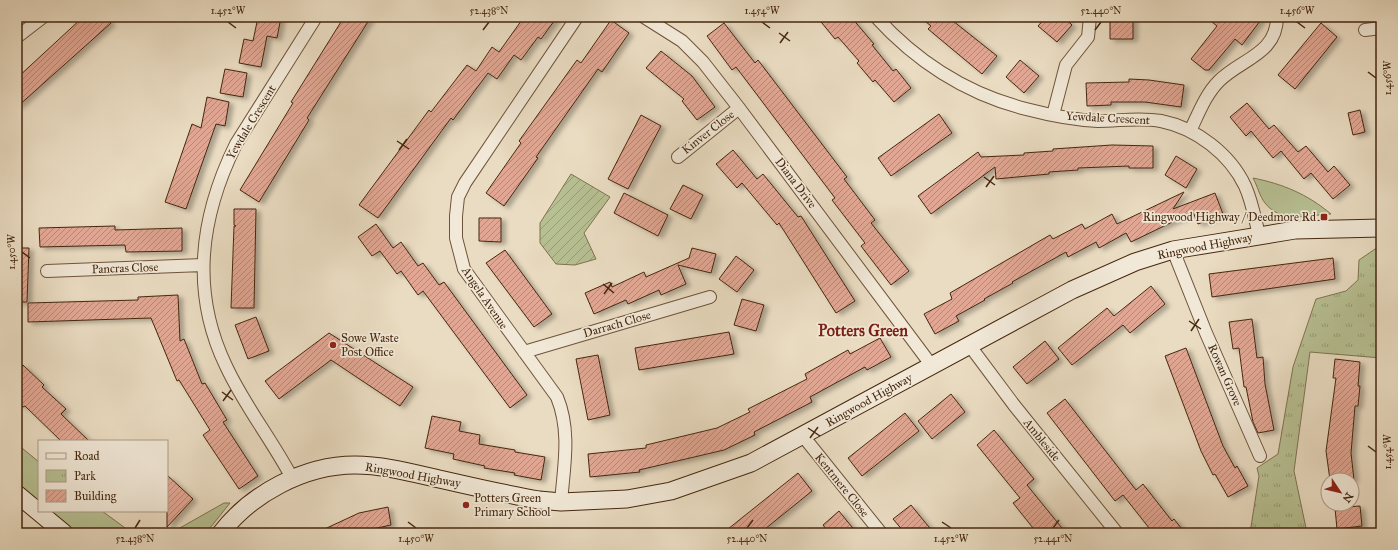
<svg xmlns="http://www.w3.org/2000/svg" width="1398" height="550" font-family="'IM FELL Great Primer',serif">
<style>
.grass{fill:#b7c093;stroke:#7e7450}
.park{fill:url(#park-tufts);stroke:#7e7450}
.garden{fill:url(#garden-furrows);stroke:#7e7450}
.building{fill:url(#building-hatch);stroke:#45270e;filter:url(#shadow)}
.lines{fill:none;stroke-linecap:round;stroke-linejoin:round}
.street-casing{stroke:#6e543b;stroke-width:14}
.secondary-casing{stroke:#45270e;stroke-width:19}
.street{stroke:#f1e8d7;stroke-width:12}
.secondary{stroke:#f1e8d7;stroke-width:17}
.ticks{fill:none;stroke:#45270e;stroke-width:1.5}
.poi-dot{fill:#8f2418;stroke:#f1e8d7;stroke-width:1.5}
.labels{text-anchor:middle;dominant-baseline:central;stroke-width:3.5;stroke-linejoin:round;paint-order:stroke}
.street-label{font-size:12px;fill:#45270e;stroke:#f1e8d7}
.poi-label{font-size:12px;fill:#45270e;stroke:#f1e8d7;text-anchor:start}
.district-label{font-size:16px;font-weight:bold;fill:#7a1f14;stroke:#f1e8d7}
.neatline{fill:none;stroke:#45270e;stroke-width:1.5}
.ticks-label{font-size:10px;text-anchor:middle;fill:#45270e}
</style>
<defs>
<pattern id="park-tufts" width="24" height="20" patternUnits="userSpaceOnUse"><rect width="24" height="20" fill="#b7c093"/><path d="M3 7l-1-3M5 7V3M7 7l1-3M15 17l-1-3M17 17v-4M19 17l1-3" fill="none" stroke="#979c76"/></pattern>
<pattern id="garden-furrows" width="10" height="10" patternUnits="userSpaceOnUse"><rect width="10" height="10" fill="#b7c093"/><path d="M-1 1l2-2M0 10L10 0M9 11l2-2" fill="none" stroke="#979c76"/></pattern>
<pattern id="building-hatch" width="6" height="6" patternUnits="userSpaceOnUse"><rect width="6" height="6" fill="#e1a794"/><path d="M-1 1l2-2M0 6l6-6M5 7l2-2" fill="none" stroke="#b88877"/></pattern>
<filter id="shadow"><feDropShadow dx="4.5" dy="2.5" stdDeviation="2" flood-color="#0004"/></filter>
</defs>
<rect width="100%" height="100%" fill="#eadcc2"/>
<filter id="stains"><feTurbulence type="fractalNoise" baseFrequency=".005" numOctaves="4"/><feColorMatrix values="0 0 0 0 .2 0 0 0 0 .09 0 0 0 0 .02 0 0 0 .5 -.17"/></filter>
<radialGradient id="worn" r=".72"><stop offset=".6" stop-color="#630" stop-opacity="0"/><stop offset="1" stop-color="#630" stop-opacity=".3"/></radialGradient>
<path class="grass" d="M1253,178C1283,184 1307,194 1331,214C1308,215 1281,224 1265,203C1260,197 1257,185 1253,178Z
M17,444L39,462V502L17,484Z
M224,503H230L206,533H171Z
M49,511H102L132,533H76Z"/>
<path class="park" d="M1381,245V358L1310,352L1294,471L1307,533H1250L1259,476L1257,468L1278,454L1293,367L1316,299L1346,291L1358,280L1359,260Z"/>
<path class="garden" d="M571,174L610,197L584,233L596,259L575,265L556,264L540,243V223Z"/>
<path class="building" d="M83,17H105L111,23L17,107V78Z
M258,17H281L277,38L267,36L261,67L239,63L244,39L253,41Z
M344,17H371L307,118L309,120L259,202L240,190L293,103L291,102Z
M524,17H557L541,39L538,37L521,60L514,55L497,79L488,73L453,120L451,118L378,218L359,205L429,110L431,112L467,65L476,71L492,47L499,52Z
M817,17H851L874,44L872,45L893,71L896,69L911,88L894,102L875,80L873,82L857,63L859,61L838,37L835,39Z
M920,17H948L997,56L982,74L928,29L931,26Z
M1046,17H1063L1072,25L1057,42L1038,26Z
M1110,17H1133V39H1110Z
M1206,17H1263L1242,45L1235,39L1209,70H1205L1191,59L1217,26Z
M611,20L629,33L602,72L598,69L536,157L538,158L504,206L486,193L521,143L519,141L577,60L581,63Z
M724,23L755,63L758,60L847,177L844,179L875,220L871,223L909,271L891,285L861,246L865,243L832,200L835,198L736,67L732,70L707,36Z
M1321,23L1337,37L1295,89L1278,75Z
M661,51L692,76L715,107L697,120L682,101L684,99L646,68Z
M1020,60L1039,76L1024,93L1006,77Z
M225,69L247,73L243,97L220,93Z
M1129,79L1149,80L1184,85L1181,107L1145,102H1111V105L1087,106L1086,83L1129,82Z
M207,97L229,102L225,126L216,124L186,209L165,202L192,124L201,128Z
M1247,103L1269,129L1274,125L1298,152L1306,146L1328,172L1334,166L1350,185L1333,199L1311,173L1304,179L1281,151L1273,158L1251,131L1246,136L1230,117Z
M1360,110L1365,132L1353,135L1348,113Z
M939,114L952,133L891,176L878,158Z
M641,115L661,126L628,189L608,179Z
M1112,145L1153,146V168H1129V166L1078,168V170L1049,172V174L996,179L995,167L931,214L918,196L978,152L981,157L1024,155V153L1053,151V149Z
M733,150L757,179L763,174L798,217L801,216L855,301L836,313L779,223L777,225L742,183L737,188L716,164Z
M1176,156L1197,169L1186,188L1165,175Z
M683,185L703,195L691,219L670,209Z
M1184,192L1173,209L1215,193L1223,214L1198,224L1193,212L1131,242L1126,233L1099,248L1096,242L1068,257L1066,252L1012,282L1013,283L984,299L985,300L956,316L959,321L935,334L924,314L952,299L950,293L1050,235L1053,239L1082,224L1085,229L1112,214L1117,224Z
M624,193L668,215L658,236L614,213Z
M234,209H256L254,308H231L234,226H236L234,225Z
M479,218H501V242L479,241Z
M376,224L393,248L401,242L418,266L423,263L439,285L444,282L527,395L510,408L423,291L418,295L401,271L397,274L380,251L372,256L358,237Z
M115,226V230L182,228V251L126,252L125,245L40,247L39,228Z
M17,248H29L27,302H17Z
M692,248L716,254L711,273L678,265L686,284L661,295L659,290L628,304L626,300L594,314L585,293L610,282L612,287L644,272L646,277L689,258Z
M505,250L552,314L534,327L486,263Z
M736,256L754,270L737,292L719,279Z
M1333,258L1335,279L1212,297L1209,274Z
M1151,286L1165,304L1130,333L1123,325L1072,365L1058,348L1107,308L1114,316Z
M178,295L180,341L184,339L202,384L205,383L227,420L223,422L258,476L239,489L203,435L210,430L179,380L177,381L151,318L28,322V303L138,300V297Z
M742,299L764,305L756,331L734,325Z
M256,317L269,351L248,359L235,325Z
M1252,319L1257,358L1263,357L1265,384L1274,430L1258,433L1253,422L1246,387H1244L1239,348L1233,349L1229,322Z
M729,332L734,354L639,370L635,348Z
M329,333L413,387L400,406L331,360L279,399L265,381Z
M880,338L891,357L867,370L865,367L810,397L812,402L754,432L755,435L724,450L639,470L640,472L590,477L588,454L646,448V445L717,428L750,412L748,409L807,379L805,374L848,350L850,354Z
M1045,341L1059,359L1027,384L1013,367Z
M1186,348L1223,446L1235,468L1237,466L1248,486L1228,497L1215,474L1213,475L1201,451L1165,356Z
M598,355L610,415L588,420L576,359Z
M1335,359L1360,362L1358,386H1360L1358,406H1355L1351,453L1354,480H1330L1326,451L1336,378H1333Z
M23,365L44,385L42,387L66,409L61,414L89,441H61L25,406L23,407L17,402V372Z
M951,394L965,412L932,439L918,421Z
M1065,399L1136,490L1143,484L1172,521L1174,519L1185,533H1153L1123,495L1115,501L1047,413Z
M905,413L919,431L862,476L848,458Z
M432,416L461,422L459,431L480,435L479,444L515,450V452L545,457L541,480L514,475L515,473L484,468L485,466L453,459L454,454L425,448Z
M994,430L1034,479L1027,485L1066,533H1037L1013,503L1020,498L977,445Z
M798,473L812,491L760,533H723Z
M167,475L193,499L167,527Z
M911,505L924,521L934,533H905L893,519Z
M1360,506L1362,526L1337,529L1335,508Z
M388,507L391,525L354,533H316L359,513Z
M839,511L847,521L857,533H829L823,525Z"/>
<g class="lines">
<g class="street-casing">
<path id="street" d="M644,17L682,41L703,62L739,108L932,366
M876,17C917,62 967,94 1026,109C1049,115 1074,120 1098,121C1119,121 1140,117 1161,121C1196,128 1230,154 1245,186C1252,201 1255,219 1259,235
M1365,30L1381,28
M17,37L43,17
M1053,115L1066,65L1088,37L1090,17
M1190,131C1198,115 1205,95 1219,81C1241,59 1277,54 1277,17
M678,157L739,108
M1173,250L1206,333L1260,456
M47,271L203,265
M970,346L1014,405L1117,533
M524,352L710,297
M803,436L881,533
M292,478C272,440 244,405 226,366C190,291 200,217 236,144L316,17
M561,502C564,466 571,431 557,397L464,269L456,238V216L458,197L465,183L577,17"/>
</g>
<g class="secondary-casing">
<path id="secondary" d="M17,494L64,533
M221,533C251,494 304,465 355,465C382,465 409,472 435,478C470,486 504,494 539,500L561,502L627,499L671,491L751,463L1072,290L1135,262L1173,250L1295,230L1381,228"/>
</g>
<use href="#street" class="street"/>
<use href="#secondary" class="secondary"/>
</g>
<path class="ticks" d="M228,22L236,28M762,22L770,28M1297,22L1305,28M483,30L489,22M1095,30L1101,22M779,33L790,41M780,43L788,32M1368,72L1376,78M397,141L409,149M399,150L407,139M984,177L995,185M986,187L994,176M22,252L30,258M603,284L614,293M604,294L612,283M1189,321L1201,329M1191,331L1199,319M222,392L233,400M223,401L231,390M808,428L820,436M810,438L818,427M1368,446L1376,452M408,522L416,528M942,522L951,528M135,528L140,520M747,528L753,520M1053,528L1059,520"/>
<g class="poi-dot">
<rect x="1320" y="213" width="8" height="8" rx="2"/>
<circle cx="333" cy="345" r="4"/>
<circle cx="466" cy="505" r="4"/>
</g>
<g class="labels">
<g class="street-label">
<text transform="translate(1108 118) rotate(3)">Yewdale Crescent</text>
<text transform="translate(251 122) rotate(-59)">Yewdale Crescent</text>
<text transform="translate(708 132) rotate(-38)">Kinver Close</text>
<text transform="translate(796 183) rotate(53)">Diana Drive</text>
<text transform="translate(1205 246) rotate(-11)">Ringwood Highway</text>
<text transform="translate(125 268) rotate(-2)">Pancras Close</text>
<text transform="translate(485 298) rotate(56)">Angela Avenue</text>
<text transform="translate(617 324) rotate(-16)">Darrach Close</text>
<text transform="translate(1225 375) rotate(66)">Rowan Grove</text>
<text transform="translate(869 400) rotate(-29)">Ringwood Highway</text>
<text transform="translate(1042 440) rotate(51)">Ambleside</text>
<text transform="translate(413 475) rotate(10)">Ringwood Highway</text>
<text transform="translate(842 485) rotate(51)">Kentmere Close</text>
</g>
<g class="poi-label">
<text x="1316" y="217" text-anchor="end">Ringwood Highway / Deedmore Rd</text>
<text x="341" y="338">Sowe Waste<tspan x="341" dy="14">Post Office</tspan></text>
<text x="474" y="498">Potters Green<tspan x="474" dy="14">Primary School</tspan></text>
</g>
<g class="district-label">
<text x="863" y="330">Potters Green</text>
</g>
</g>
<rect width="1398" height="550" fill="none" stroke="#eadcc2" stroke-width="44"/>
<rect x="38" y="440" width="130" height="72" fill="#f1e8d7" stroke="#ac9b87"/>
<rect x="46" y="453" width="20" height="6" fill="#f1e8d7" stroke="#ac9b87"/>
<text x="74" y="460" font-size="12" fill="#45270e">Road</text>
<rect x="46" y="470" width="20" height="12" fill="url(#park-tufts)" stroke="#ac9b87"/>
<text x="74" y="480" font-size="12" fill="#45270e">Park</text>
<rect x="46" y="490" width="20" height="12" fill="url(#building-hatch)" stroke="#ac9b87"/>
<text x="74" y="500" font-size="12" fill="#45270e">Building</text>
<g transform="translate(1340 492) rotate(125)"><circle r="19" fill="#f1e8d7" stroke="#ac9b87"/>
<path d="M0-3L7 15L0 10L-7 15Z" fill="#8f2418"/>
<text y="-6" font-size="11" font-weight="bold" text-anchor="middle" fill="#45270e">N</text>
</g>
<rect x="22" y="22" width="1354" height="506" class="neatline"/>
<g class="ticks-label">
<text x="228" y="14">1.452°W</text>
<text x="489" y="14">52.438°N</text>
<text x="762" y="14">1.454°W</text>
<text x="1101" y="14">52.440°N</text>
<text x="1297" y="14">1.456°W</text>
<text transform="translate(1387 78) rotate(-90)" y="4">1.456°W</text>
<text transform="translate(11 252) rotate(-90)" y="4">1.450°W</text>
<text transform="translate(1387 452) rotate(-90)" y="4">1.454°W</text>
<text x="135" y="542">52.438°N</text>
<text x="416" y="542">1.450°W</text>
<text x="747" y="542">52.440°N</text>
<text x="951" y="542">1.452°W</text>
<text x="1053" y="542">52.441°N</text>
</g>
<rect width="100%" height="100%" filter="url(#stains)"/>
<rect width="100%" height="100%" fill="url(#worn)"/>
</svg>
